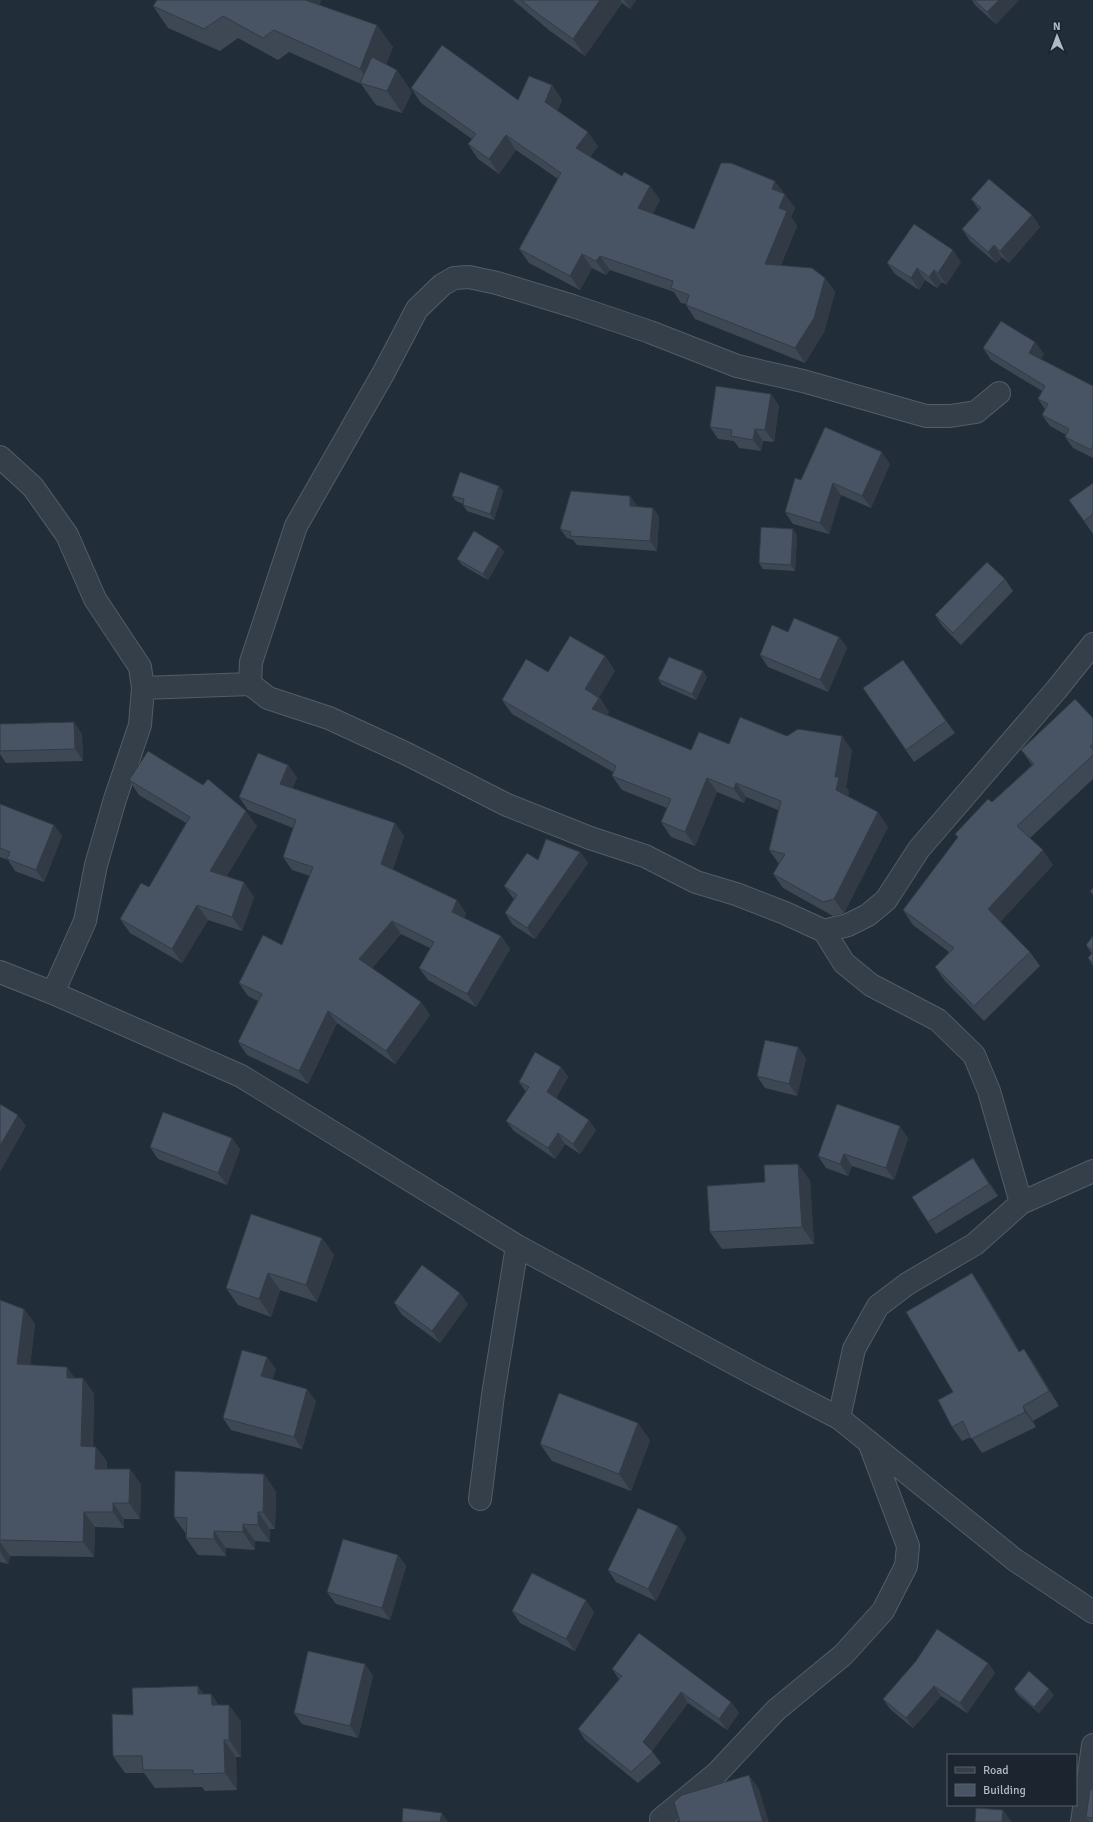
<svg xmlns="http://www.w3.org/2000/svg" width="1093" height="1822" font-family="Signika,sans-serif">
<style>
.lines{fill:none;stroke-linecap:round;stroke-linejoin:round}
.street-casing{stroke:#535d68;stroke-width:24}
.street{stroke:#353f4a;stroke-width:22}
.wall{fill:#3e4855}
.shaded-wall{fill:#323b45}
.building{fill:#485463;stroke:#323b45}
</style>
<rect width="100%" height="100%" fill="#222d3a"/>
<g class="lines">
<g class="street-casing">
<path id="street" d="M999,393L976,412L950,416H926L803,381L737,366L650,332L573,306L497,283L469,277L454,278L442,285L417,309L384,372L296,526L251,662L250,684L268,698L329,718L407,754L507,805L590,838L645,856L696,882L736,894L785,913L824,931L844,963L871,985L938,1020L974,1055L989,1091L1021,1203
M0,457L33,487L67,535L95,599L140,667L143,688L140,725L115,799L96,865L85,921L53,993
M143,688L250,684
M824,931L848,925L868,915L886,900L919,849L1057,689L1093,644
M0,972L53,993L241,1076L517,1246L752,1373L839,1418L1015,1560L1093,1612
M839,1418L854,1349L878,1306L907,1284L975,1244L1021,1203L1093,1171
M480,1499L493,1395L517,1246
M661,1819L717,1773L776,1710L843,1655L883,1611L906,1566L908,1546L869,1442
M1082,1822L1093,1745"/>
</g>
<use href="#street" class="street"/>
</g>
<path class="wall" d="M513,0H636L630,9L622,3L585,56L550,31Z
M972,0H1019L996,24L975,5Z
M320,5L393,47L386,64L412,92L402,113L376,105L361,84L289,52L278,60L238,38L220,51L168,28L153,6Z
M552,85L562,100L557,111L598,146L590,157L622,176L650,186L660,200L652,214L694,229L784,194L795,208L791,217L797,226L781,265L825,278L835,292L824,332L805,363L695,319L686,305V304L681,303L674,292L610,270L606,275L592,268L580,290L529,263L519,249L558,179L516,150L499,174L478,159L468,144L472,139L421,103L411,88L518,100Z
M971,199L1032,215L1040,227L1009,263L1002,257L996,263L970,241L962,229L979,210Z
M961,262L946,285L942,282L937,288L925,280L919,290L895,274L887,263Z
M1035,342L1044,354L1041,359L1093,386V458L1073,448L1065,437L1066,435L1050,426L1042,415L1045,409L1038,399L1042,391L991,360L983,348Z
M771,394L779,406L774,442L763,441L761,451L739,448L734,441L718,439L710,427Z
M890,464L871,508L841,495L829,534L793,524L785,512L801,480Z
M1093,483V534L1069,500Z
M499,486L503,491L494,520L467,511L463,505V504L456,501L452,496Z
M630,496L637,506L653,508L659,517L657,551L577,545L573,540L567,538L560,529Z
M797,535L795,571L763,569L759,563Z
M499,546L504,552L488,580L462,565L457,559Z
M1005,579L1013,591L961,645L943,627L935,615Z
M788,632L839,637L847,648L828,692L768,667L760,655Z
M605,656L615,671L599,697L609,712L607,715L691,750L787,736L852,750L846,787L849,792L848,796L888,827L844,913L833,916L783,888L773,874L779,864L769,850L778,810L746,797L744,803L717,792L695,846L671,837L661,822L667,808L622,790L612,776L613,772L512,714L502,700L548,672Z
M903,660L955,733L914,762L863,688Z
M703,671L707,677L696,700L662,685L658,679Z
M1093,718V779L1030,838L1053,865L1000,922L1030,952L1040,966L984,1021L945,981L935,967L949,952L913,925L903,910L958,838L955,834L992,802L1032,765L1021,750Z
M82,734L83,761L6,763L0,754V751Z
M288,765L297,778L292,788L395,823L404,836L393,869L466,913L464,918L501,936L510,949L476,1007L428,980L419,968L430,948L401,934L372,968L421,1002L430,1015L395,1064L337,1023L308,1084L247,1055L238,1042L258,1001L248,996L239,983L282,945L310,876L292,870L283,857L293,828L248,810L239,797Z
M129,780L257,826L226,876L254,897L242,931L208,920L182,963L130,933L120,919L149,887L186,823L139,795Z
M0,804L54,825L62,836L44,882L15,871L8,860L0,857Z
M580,852L588,863L535,939L513,925L505,913L514,899L513,898L504,886L538,860Z
M1093,936V966L1088,958L1092,954L1086,945Z
M798,1047L806,1059L797,1096L765,1088L757,1076Z
M561,1067L568,1077L556,1098L596,1130L580,1154L565,1144L555,1159L514,1131L506,1121L526,1092L519,1082Z
M908,1138L894,1180L852,1166L848,1176L826,1168L818,1156Z
M150,1147L240,1149L227,1185L158,1159Z
M798,1164L810,1181L814,1244L722,1249L710,1232L765,1182Z
M981,1170L998,1196L936,1234L928,1222Z
M322,1238L334,1255L317,1302L280,1290L271,1317L238,1305L226,1288Z
M972,1273L982,1288L1020,1352L1024,1349L1034,1364L1059,1406L1033,1421L1036,1427L982,1453L971,1437L962,1441L952,1427L953,1392Z
M0,1300L24,1309L35,1324L30,1365L75,1378H83L94,1394L93,1447H96L107,1462V1469H130L141,1485L140,1519H124V1528L95,1527L94,1557L10,1556L8,1564L0,1562Z
M394,1303L468,1304L440,1343L402,1315Z
M276,1369L272,1379L316,1401L302,1449L231,1430L223,1418Z
M650,1440L631,1491L552,1461L540,1444Z
M264,1474L276,1492L275,1529H270V1542L255,1541V1550L226,1548V1556L198,1555L186,1538V1534L174,1517Z
M678,1526L686,1538L656,1601L616,1582L608,1570Z
M398,1555L406,1566L390,1620L336,1604L327,1592Z
M512,1611L594,1612L575,1651L520,1623Z
M988,1663L995,1673L967,1713L941,1696L913,1728L890,1709L883,1699Z
M365,1664L373,1676L358,1738L302,1724L294,1713Z
M612,1669L731,1702L739,1713L727,1730L688,1703L652,1751L661,1763L638,1783L585,1740L578,1729L619,1679Z
M1014,1689L1054,1695L1039,1713L1018,1695Z
M203,1694H211L218,1705H229L241,1722V1757H236L237,1790L205,1791L202,1787L155,1788L144,1773H125L113,1756L133,1715Z
M1093,1789V1822H1090L1086,1817Z"/>
<path class="shaded-wall" d="M302,0H321L317,21Z
M600,0H620L622,3L585,56L573,39Z
M624,0H636L630,9Z
M999,0H1019L996,24L987,12Z
M377,25L393,47L377,88L373,87L360,69Z
M397,70L412,92L402,113L387,91Z
M552,85L562,100L555,117L545,102Z
M588,132L598,146L586,162L576,148Z
M506,135L516,150L499,174L489,159Z
M775,181L795,208L791,217L797,226L775,278L765,264L779,208L772,189Z
M650,186L660,200L648,223L638,208Z
M1032,215L1040,227L1009,263L1000,251Z
M994,245L1002,257L996,263L988,252Z
M953,250L961,262L946,285L938,273Z
M582,254L592,268L580,290L570,276Z
M600,256L610,270L606,275L596,261Z
M917,268L925,280L919,290L911,278Z
M934,270L942,282L937,288L929,277Z
M825,278L835,292L824,332L805,363L795,348Z
M1035,342L1044,354L1037,365L1029,353Z
M771,394L779,406L774,442L765,430Z
M755,429L763,441L761,451L753,440Z
M882,452L890,464L871,508L862,496Z
M833,483L841,495L829,534L820,523Z
M499,486L503,491L494,520L490,514Z
M630,496L637,506V516L630,506Z
M653,508L659,517L657,551L650,541Z
M793,529L797,535L795,571L791,565Z
M499,546L504,552L488,580L483,574Z
M839,637L847,648L828,692L820,680Z
M605,656L615,671L595,704L585,689Z
M703,671L707,677L696,700L692,694Z
M599,698L609,712L602,724L592,709Z
M74,722L82,734L83,761L75,749Z
M842,736L852,750L846,787L849,792L847,804L836,790L835,777Z
M288,765L297,778L289,797L280,784Z
M707,778L717,792L695,846L685,832Z
M736,783L746,797L744,803L734,789Z
M246,811L257,826L221,886L210,871Z
M878,812L888,827L844,913L834,899Z
M395,823L404,836L390,877L381,864Z
M54,825L62,836L44,882L36,870Z
M1043,850L1053,865L998,924L988,909Z
M580,852L588,863L535,939L527,928Z
M244,882L254,897L242,931L232,917Z
M457,900L466,913L461,924L452,912Z
M197,905L208,920L182,963L172,949Z
M392,921L401,934L368,972L359,959Z
M501,936L510,949L476,1007L467,994Z
M421,1002L430,1015L395,1064L386,1051Z
M328,1011L337,1023L308,1084L299,1071Z
M798,1047L806,1059L797,1096L789,1084Z
M561,1067L568,1077L554,1102L547,1092Z
M18,1115L26,1126L0,1172V1146Z
M589,1120L596,1130L580,1154L573,1144Z
M900,1126L908,1138L894,1180L886,1168Z
M558,1133L565,1144L555,1159L548,1148Z
M232,1138L240,1149L227,1185L218,1173Z
M844,1154L852,1166L848,1176L840,1164Z
M973,1158L981,1170L998,1196L989,1184Z
M798,1164L810,1181L814,1244L802,1227Z
M322,1238L334,1255L317,1302L306,1285Z
M268,1273L280,1290L271,1317L259,1299Z
M972,1273L982,1288L1029,1367L1019,1352Z
M460,1293L468,1304L440,1343L432,1331Z
M24,1309L35,1324L28,1380L17,1364Z
M1024,1349L1034,1364L1059,1406L1049,1391Z
M267,1357L276,1369L270,1388L261,1376Z
M67,1367L78,1382L67,1378Z
M83,1378L94,1394L92,1462L81,1446Z
M307,1389L316,1401L302,1449L294,1437Z
M1023,1406L1033,1421L1036,1427L1025,1412Z
M638,1423L650,1440L631,1491L619,1474Z
M96,1447L107,1462L106,1484L95,1469Z
M130,1469L141,1485L140,1519L129,1503Z
M264,1474L276,1492L275,1529L263,1512Z
M113,1503L124,1519V1528L113,1512Z
M84,1512L95,1527L94,1557L83,1542Z
M258,1512L270,1529V1542L258,1525Z
M243,1524L255,1541V1550L243,1532Z
M678,1526L686,1538L656,1601L648,1589Z
M214,1531L226,1548V1556L214,1539Z
M0,1542L10,1556L8,1564L0,1551Z
M398,1555L406,1566L390,1620L382,1608Z
M586,1600L594,1612L575,1651L566,1639Z
M988,1663L995,1673L967,1713L960,1703Z
M365,1664L373,1676L358,1738L350,1726Z
M198,1686L210,1703L198,1694Z
M934,1686L941,1696L913,1728L906,1718Z
M1049,1689L1054,1695L1039,1713L1034,1707Z
M681,1692L688,1703L651,1752L643,1742Z
M211,1694L223,1711L212,1705Z
M731,1702L739,1713L727,1730L719,1719Z
M229,1705L241,1722V1757L229,1740Z
M224,1740L236,1757L237,1790L225,1773Z
M749,1775L759,1789L769,1822H763Z
M1003,1810L1012,1822H1002Z
M442,1813L448,1822H440Z"/>
<path class="building" d="M157,0H305L377,25L360,69L274,30L263,38L223,16L204,29L153,6Z
M521,0H600L573,39L538,14Z
M974,0H999L987,12Z
M442,45L518,100L529,76L552,85L545,102L588,132L576,148L622,176L624,172L650,186L638,208L694,229L721,163H731L775,181L772,189L785,194L779,208L787,211L765,264L812,268L825,278L814,318L795,348L686,305L689,295L671,288L673,281L600,256L596,261L582,254L570,276L519,249L561,173L506,135L489,159L468,144L476,134L411,88Z
M372,57L397,70L387,91L360,83Z
M989,179L1032,215L1000,251L994,245L988,252L962,229L981,208L971,199Z
M914,224L953,250L938,273L934,270L929,277L917,268L911,278L887,263Z
M1001,321L1035,342L1029,353L1093,386V446L1091,450L1065,437L1069,429L1042,415L1048,404L1038,399L1045,386L983,348Z
M716,386L771,394L765,430L755,429L753,440L731,436L732,430L710,427Z
M825,427L882,452L862,496L833,483L820,523L785,512L795,478L801,480Z
M460,472L499,486L490,514L463,505L464,499L452,496Z
M1093,483V514L1084,521L1069,500Z
M571,491L630,496V506L653,508L650,541L570,536L571,532L560,529Z
M761,527L793,529L791,565L759,563Z
M474,531L499,546L483,574L457,559Z
M987,562L1005,579L953,633L935,615Z
M794,618L839,637L820,680L760,655L772,625L788,632Z
M570,636L605,656L585,689L599,698L592,709L691,750L699,732L729,744L740,717L787,736L798,729L842,736L835,777H839L836,790L878,812L834,899L823,902L773,874L785,854L769,850L781,801L736,783L734,789L707,778L685,832L661,822L671,799L612,776L616,766L502,700L526,659L548,672Z
M669,657L703,671L692,694L658,679Z
M903,660L946,721L906,750L863,688Z
M1075,699L1093,718V744L1090,746L1093,750V755L1017,826L1043,850L988,909L1030,952L974,1006L935,967L954,948L903,910L958,837L955,834L988,799L992,802L1034,764L1021,750Z
M74,722L75,749L0,751V724Z
M148,751L203,785L208,779L246,811L210,871L244,882L232,917L197,905L172,949L120,919L141,883L149,887L190,817L129,780Z
M258,753L288,765L280,784L395,823L381,864L457,900L452,912L501,936L467,994L419,968L434,942L392,921L359,959L421,1002L386,1051L328,1011L299,1071L238,1042L262,994L239,983L263,935L282,945L313,867L283,857L296,820L239,797Z
M0,804L54,825L36,870L7,859L10,852L0,848Z
M546,839L580,852L527,928L505,913L517,895L504,886L527,853L538,860Z
M1093,888V895L1090,891Z
M1093,936V951L1086,945Z
M1093,952V963L1088,958Z
M765,1040L798,1047L789,1084L757,1076Z
M535,1052L561,1067L547,1092L589,1120L573,1144L558,1133L548,1148L506,1121L529,1087L519,1082Z
M0,1104L18,1115L0,1146Z
M837,1104L900,1126L886,1168L844,1154L840,1164L818,1156Z
M163,1112L232,1138L218,1173L150,1147Z
M973,1158L989,1184L928,1222L912,1197Z
M798,1164L802,1227L710,1232L707,1186L765,1182L764,1165Z
M251,1214L322,1238L306,1285L268,1273L259,1299L226,1288Z
M422,1265L460,1293L432,1331L394,1303Z
M972,1273L1019,1352L1024,1349L1049,1391L1023,1406L1025,1412L971,1439L963,1421L952,1427L938,1400L953,1392L906,1312Z
M0,1300L24,1309L17,1364L67,1367V1378H83L81,1446L96,1447L95,1469H130L129,1503H113V1512H84L83,1542L0,1540Z
M242,1350L267,1357L261,1376L307,1389L294,1437L223,1418Z
M559,1393L638,1423L619,1474L540,1444Z
M175,1471L264,1474L263,1512H258V1525L243,1524V1532L214,1531V1539L186,1538L187,1518L174,1517Z
M638,1508L678,1526L648,1589L608,1570Z
M343,1539L398,1555L382,1608L327,1592Z
M532,1573L586,1600L566,1639L512,1611Z
M937,1629L988,1663L960,1703L934,1686L906,1718L883,1699L916,1661Z
M639,1633L731,1702L719,1719L681,1692L643,1742L653,1752L631,1772L578,1729L622,1676L612,1669Z
M308,1651L365,1664L350,1726L294,1713Z
M1029,1671L1049,1689L1034,1707L1014,1689Z
M198,1686V1694H211L212,1705H229V1740H224L225,1773L193,1774V1770H143L142,1756H113L112,1714L133,1715L132,1688Z
M749,1775L763,1822H680L674,1802L682,1795Z
M1090,1789H1093V1818L1086,1817Z
M403,1808L442,1813L440,1822H402Z
M976,1808L1003,1810L1002,1822H975Z"/>
<rect x="947" y="1754" width="130" height="52" fill="#1b242f" stroke="#57606b"/>
<rect x="955" y="1767" width="20" height="6" fill="#353f4a" stroke="#57606b"/>
<text x="983" y="1774" font-size="12" fill="#b0bac6">Road</text>
<rect x="955" y="1784" width="20" height="12" fill="#485463" stroke="#57606b"/>
<text x="983" y="1794" font-size="12" fill="#b0bac6">Building</text>
<g transform="translate(1057 36) rotate(359)" stroke="#1b242f" stroke-width="3" paint-order="stroke">
<path d="M0-3L7 15L0 10L-7 15Z" fill="#b0bac6"/>
<text y="-6" font-size="11" font-weight="bold" text-anchor="middle" fill="#b0bac6">N</text>
</g>
</svg>
